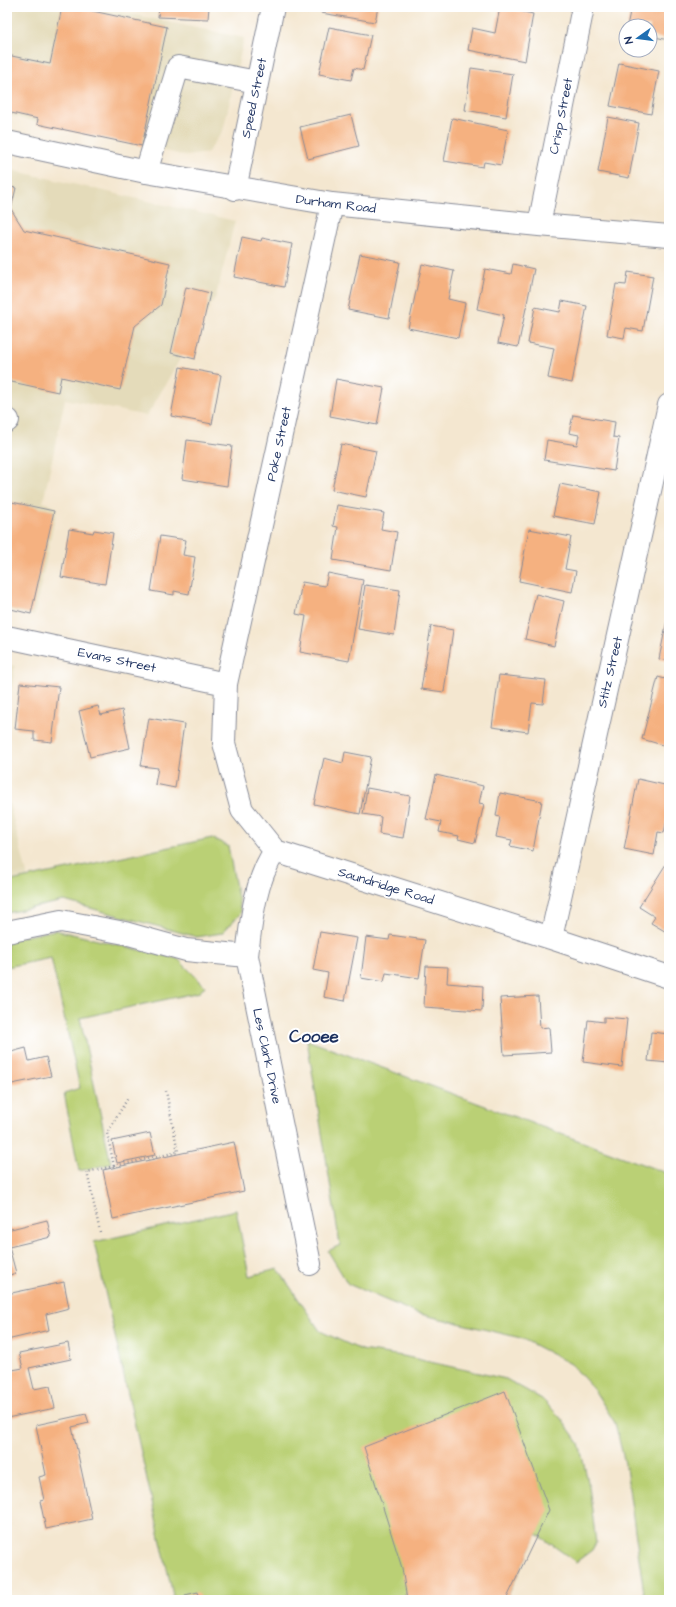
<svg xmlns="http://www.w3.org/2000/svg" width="676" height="1607" font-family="'Architects Daughter',sans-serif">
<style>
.built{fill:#e4dbba}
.green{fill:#bad074;stroke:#6a8069}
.building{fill:#f5b180}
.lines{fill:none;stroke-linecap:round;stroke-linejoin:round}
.minor-casing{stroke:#888b97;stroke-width:24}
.path{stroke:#888b97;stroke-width:2.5;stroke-dasharray:1 3;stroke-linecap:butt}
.minor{stroke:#fff;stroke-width:22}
.labels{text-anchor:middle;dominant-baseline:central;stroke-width:4;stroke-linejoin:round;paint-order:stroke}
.street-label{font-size:13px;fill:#1b2f5e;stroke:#fff}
.district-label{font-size:17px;font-weight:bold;fill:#1b2f5e;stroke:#fff}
</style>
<rect width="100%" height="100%" fill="#fff"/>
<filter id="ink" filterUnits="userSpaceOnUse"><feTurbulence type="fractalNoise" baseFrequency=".025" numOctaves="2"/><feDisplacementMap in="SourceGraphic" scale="8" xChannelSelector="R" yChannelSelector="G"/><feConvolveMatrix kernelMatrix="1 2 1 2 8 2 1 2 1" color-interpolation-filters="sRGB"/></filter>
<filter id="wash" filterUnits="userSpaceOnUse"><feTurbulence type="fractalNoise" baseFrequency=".012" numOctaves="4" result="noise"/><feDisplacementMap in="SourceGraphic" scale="16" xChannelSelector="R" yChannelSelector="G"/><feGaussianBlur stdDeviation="0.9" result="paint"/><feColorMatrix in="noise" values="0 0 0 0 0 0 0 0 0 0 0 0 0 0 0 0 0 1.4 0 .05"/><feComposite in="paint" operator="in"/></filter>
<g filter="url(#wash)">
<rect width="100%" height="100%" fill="#f4e7d0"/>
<path class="built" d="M7,7H97L244,38L223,131L207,153L187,156L7,115Z
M7,169L235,221L216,296L147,416L65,399L43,502L57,508L34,616L7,609Z
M7,664L15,666L7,719Z
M7,794L28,878L7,882Z"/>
<path class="green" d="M212,838L228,846L241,913L222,933L197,937L64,901L7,913V882Z
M55,930L178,959L205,986L200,992L80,1018L111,1164L79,1171L64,1093L80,1088L51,958L7,967V940Z
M307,1040L669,1174V1600H645L626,1468L615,1423L593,1388L571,1364L521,1338L416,1313L348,1284L328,1251L340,1245Z
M236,1210L249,1276L278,1269L320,1331L361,1350L403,1356L506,1379L542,1399L559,1416L579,1443L589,1486L596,1543L592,1550L576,1562L537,1534L506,1600H174L94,1242Z"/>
<g id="blocks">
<path class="building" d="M62,7H74L167,27L142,146L37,124L38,119L7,112V55L50,64Z
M159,7H209L208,19L158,17Z
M322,7H378L375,22L321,13Z
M500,7L533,14L525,61L468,50L472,28L495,33Z
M631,7H669V40L650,36V26H627Z
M329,27L371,35L363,70L354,68L351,80L319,74Z
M619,63L659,71L651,114L610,106Z
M471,68L513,74L506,117L465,110Z
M351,115L359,146L308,159L300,127Z
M608,117L639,123L629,178L598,172Z
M452,118L508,130L501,165L484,162L483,167L444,161Z
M7,186L16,188L11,209L24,230L170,263L161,305L135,326L120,390L61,377L58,392L7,381Z
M242,237L261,241L262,238L292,244L284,287L234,277Z
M360,254L400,262L389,318L348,310Z
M422,264L454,271L448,299L465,303L458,338L408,328Z
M513,264L534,269L518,347L498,343L504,315L477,309L485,269L511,274Z
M628,272L653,276L643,331L626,328L624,338L607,335L616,284L626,285Z
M186,287L210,293L195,359L171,353Z
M562,301L587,306L572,383L548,378L554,348L528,343L535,307L560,312Z
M180,367L221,375L212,424L171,416Z
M336,379L384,388L377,425L330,416Z
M573,415L615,422L613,437L619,438L614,471L544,460L547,440L577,445L579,435L569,433Z
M187,440L232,446L227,486L182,479Z
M341,444L376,451L366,497L332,490Z
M560,484L601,492L595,524L553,516Z
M7,501L54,511L31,614L7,608Z
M337,505L384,513L381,529L397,532L391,570L333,560L338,527L333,526Z
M69,529L93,533L94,530L113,533L105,584L61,577Z
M529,529L571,537L565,569L576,571L572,592L519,581Z
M160,536L186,540L183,555L195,557L189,594L174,591V595L151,591Z
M328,573L363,580L349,661L300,652L306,616L296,614L302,582L325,586Z
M365,585L400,590L394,635L358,629Z
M536,594L564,601L554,646L525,639Z
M668,615H669V661L659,659Z
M431,626L453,630L444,692L421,689Z
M499,675L546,680L543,704L532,703L528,732L492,727Z
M658,677L669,680V747L642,739Z
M20,683L59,687L52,742L34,740V731L15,729Z
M98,706L101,715L122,710L130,748L90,757L79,711Z
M149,718L184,724L175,788L155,784L158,768L141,766Z
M345,752L371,757L360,814L314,804L324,758L343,763Z
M436,775L483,786L479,803L484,804L475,843L458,839L459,836L439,832L441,822L426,819Z
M638,779L669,786V810L664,833L658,832L654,855L624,849Z
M367,788L410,796L403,838L379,834L381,817L363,814Z
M500,793L542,801L533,851L510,846L512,840L496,837L500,817L496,816Z
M666,864L669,866L668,933L651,923L655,917L639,907Z
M320,932L357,938L345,1001L324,997L328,973L313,970Z
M390,935L425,940L419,978L386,973L384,982L361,978L366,937L389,940Z
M426,966L448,967L447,983L483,986L482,1011L424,1007Z
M538,996L540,1028L549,1027L551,1052L504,1055L500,998Z
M604,1017L627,1019L622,1067L583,1062L588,1020L604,1022Z
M651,1032L669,1034V1063L648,1061Z
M26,1048L29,1061L46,1057L51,1076L7,1085V1053Z
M150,1133L155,1155L117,1163L112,1141Z
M234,1142L244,1191L113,1219L103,1170Z
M47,1220L51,1237L9,1247L16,1273L7,1276V1230Z
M64,1282L69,1308L46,1314L49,1330L7,1340V1294Z
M68,1343L71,1359L29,1368L34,1389L50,1386L55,1408L7,1418V1371L23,1368L19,1353Z
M505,1391L549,1510L506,1600H407L402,1568L364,1447Z
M86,1414L89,1423L72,1427L92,1519L46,1529L40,1501L44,1500L39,1477L46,1475L36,1425Z
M198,1592L200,1600H186L185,1595Z"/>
</g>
</g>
<g filter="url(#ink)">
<use href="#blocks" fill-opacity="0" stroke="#888b97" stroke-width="1"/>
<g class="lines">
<g class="minor-casing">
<path id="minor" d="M7,142L146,172L332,204L539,225L669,236
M146,172L178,67L257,82
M235,189L273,7
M332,204L226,684L224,743L242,810L275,851L551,938L669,977
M539,225L583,7
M7,421L8,420
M7,637L226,684
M275,851C255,880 251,921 247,956L310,1264
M7,932L61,921L125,933L186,950L247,956
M551,938L669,405"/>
</g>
<path class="path" d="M114,1166L107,1133L128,1098
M100,1232L87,1172L178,1152L166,1091"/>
<use href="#minor" class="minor"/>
</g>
</g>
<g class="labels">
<g class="street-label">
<text transform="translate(254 98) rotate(-78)">Speed Street</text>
<text transform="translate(561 116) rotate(-79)">Crisp Street</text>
<text transform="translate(336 204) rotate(7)">Durham Road</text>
<text transform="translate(279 444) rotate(-78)">Poke Street</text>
<text transform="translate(117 660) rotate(12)">Evans Street</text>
<text transform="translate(610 672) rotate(-77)">Stitz Street</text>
<text transform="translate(386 886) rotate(17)">Saundridge Road</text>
<text transform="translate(267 1056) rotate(78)">Les Clark Drive</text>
</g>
<g class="district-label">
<text x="314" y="1037">Cooee</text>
</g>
</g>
<rect width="676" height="1607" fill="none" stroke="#fff" stroke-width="24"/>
<g transform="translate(638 38) rotate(256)"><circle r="19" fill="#ffffff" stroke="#a4acbf"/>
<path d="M0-3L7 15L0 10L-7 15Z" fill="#1f6fb2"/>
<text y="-6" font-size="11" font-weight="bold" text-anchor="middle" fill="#1b2f5e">N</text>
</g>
</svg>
